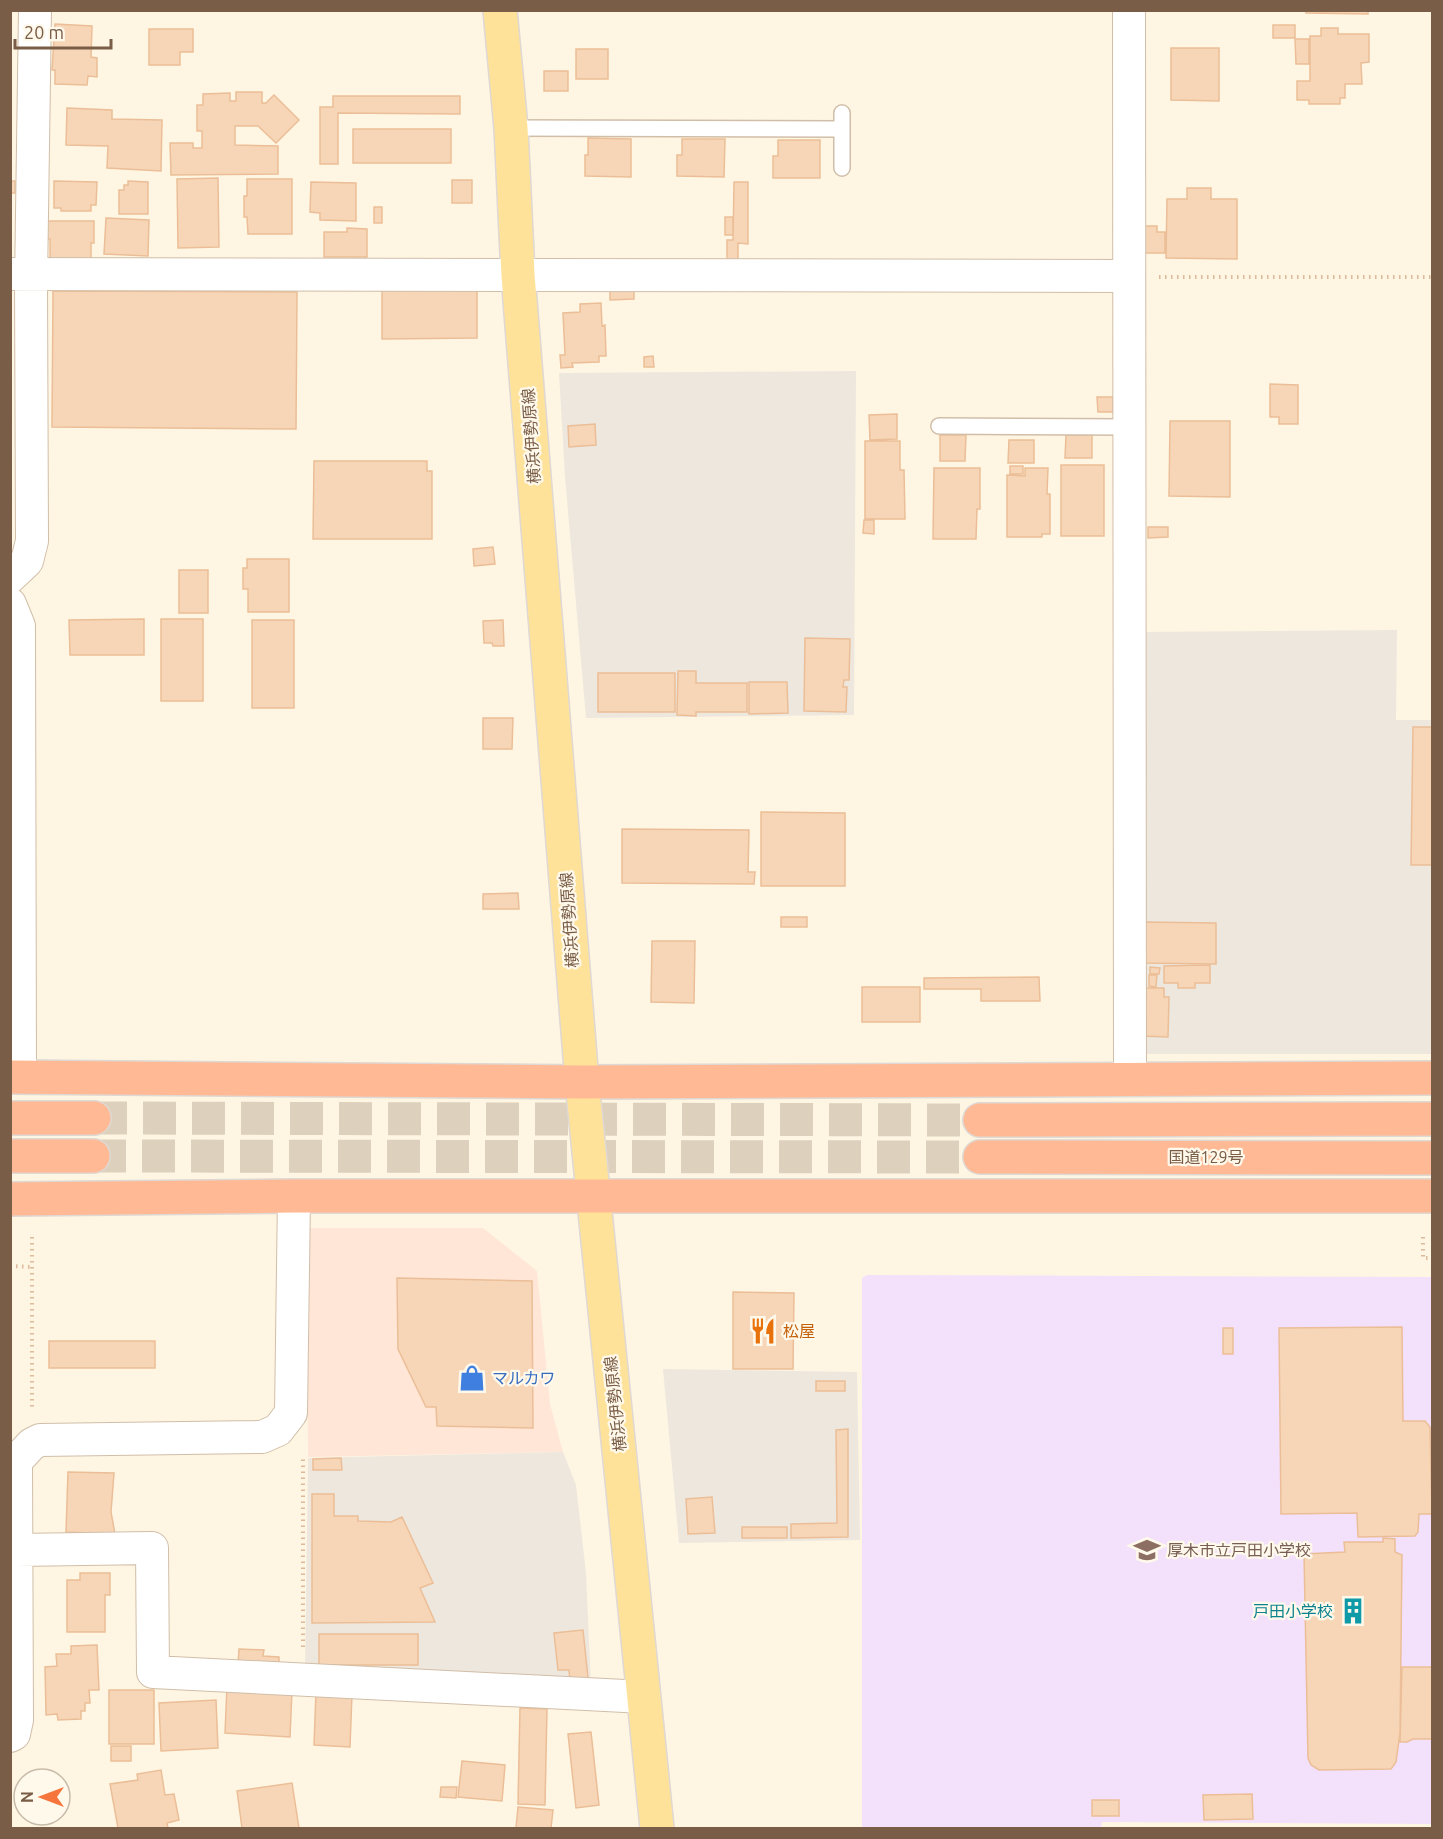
<svg xmlns="http://www.w3.org/2000/svg" width="1443" height="1839" font-family="Ubuntu,'Noto Sans JP',sans-serif">
<style>
.commercial{fill:#ffe6d7}
.industrial{fill:#ede7de}
.education{fill:#f3e0fb}
.building{fill:#f7d6b8;stroke:#ebbe97;stroke-width:1.5}
.lines{fill:none;stroke-linecap:round;stroke-linejoin:round}
.highway-tunnel{stroke:#ddd0bc;stroke-width:33;stroke-dasharray:33 16;stroke-linecap:butt}
.lane-casing{stroke:#d1bea8;stroke-width:18}
.street-casing{stroke:#d1bea8;stroke-width:34}
.primary-casing{stroke:#dfd8d3;stroke-width:36}
.highway-casing{stroke:#dfd8d3;stroke-width:36}
.path{stroke:#dcba9b;stroke-width:4;stroke-dasharray:1.5 4.5;stroke-linecap:butt}
.lane{stroke:#fff;stroke-width:15}
.street{stroke:#fff;stroke-width:32}
.primary{stroke:#ffe29a;stroke-width:33}
.highway{stroke:#ffb994;stroke-width:33}
.labels{text-anchor:middle;dominant-baseline:central;stroke-width:4.5;stroke-linejoin:round;paint-order:stroke}
.street-label{font-size:16px;fill:#795d46;stroke:#fff9ec}
.food-label{font-size:16px;fill:#c56008;stroke:#fff9ec;text-anchor:start}
.shop-label{font-size:16px;fill:#366cbe;stroke:#fff9ec;text-anchor:start}
.education-label{font-size:16px;fill:#785e54;stroke:#fff9ec;text-anchor:start}
.culture-label{font-size:16px;fill:#0d838f;stroke:#fff9ec;text-anchor:end}
</style>
<rect width="100%" height="100%" fill="#fef6e3"/>
<path class="commercial" d="M306,1228H483L537,1271L550,1404L563,1452L308,1457Z"/>
<path class="industrial" d="M856,371L854,715L586,718L565,477L559,373Z
M1397,630L1396,720H1432V1054H1147L1137,1044L1138,632Z
M663,1369L857,1372L860,1540L679,1543Z
M563,1452L576,1485L586,1573L591,1686L305,1671L308,1458Z"/>
<path class="education" d="M867,1275L1432,1277V1824L1102,1822L1101,1828H862V1278Z"/>
<path class="building" d="M1306,10H1368V14L1306,13Z
M55,24L92,26L91,57L97,58V77L88,76L87,85L55,84V70H52Z
M1273,25H1295V38H1273Z
M1321,28H1338V34H1369V62L1361,63L1362,84H1345V98H1340V104H1309V100H1297V81H1310V36H1321Z
M149,29H193V52H180V65H149Z
M1295,39H1309V64H1296Z
M1171,48H1219V101L1171,100Z
M576,49H608V79H576Z
M544,71H568V91H544Z
M236,92H262V103H266L274,95L299,120L276,143L258,126H235V145L278,146V174L171,175L170,143H193V148H202V131H197V105H203V94L230,93V101H236Z
M333,96H460V114L338,113V164H320V107H333Z
M67,108L112,110V119L162,120L161,171L107,168L108,146L66,145Z
M353,129H451V163H353Z
M588,138L631,139V177L585,176V155H588Z
M682,139H725L724,177L677,176V155H682Z
M778,140H820V178H773V156H778Z
M218,178L219,247L178,248L177,179Z
M247,179H292V234H248L247,217H244V196H247Z
M452,180H472V203H452Z
M10,181H15V193H10Z
M54,181L97,182L96,205H91V211H61V208H54Z
M128,181L148,182V214H119V190H124V185H128Z
M311,182L356,183V221L320,220V213L310,212Z
M734,182H748V244L738,243V263H727V240H733Z
M1187,188H1211V199H1237V259L1166,258L1167,199H1187Z
M374,207H382V223H374Z
M725,217H733V235H725Z
M106,218L149,220L148,256L104,254Z
M45,221H94V243H91V260H50V239H45Z
M1143,226H1157V232H1165V253H1142Z
M347,228L367,229V257H324V232H347Z
M610,289H634V299L610,300Z
M382,290H477V338L382,339Z
M53,291L297,292L296,429L52,427Z
M601,303L602,326L605,325L606,356H599V362L572,363L573,367L561,368L560,355H565L563,313L580,312V304Z
M653,356L654,367H644V357Z
M1270,384L1298,385V424H1279V417H1270Z
M1097,397H1113V412H1098Z
M897,414V439L870,440L869,415Z
M1170,421H1230V497L1169,496Z
M595,424L596,445L569,447L568,426Z
M940,435H966L965,461H940Z
M1066,435H1092V458H1065Z
M1009,440H1034V463H1008Z
M865,441H900V470H904L905,519H865Z
M314,461H427V471H432V539H313Z
M1061,465H1104V536H1061Z
M1010,466H1023V474H1010Z
M934,468H980V509H977L976,539H933Z
M1025,468H1048L1047,494H1050V534H1042V537H1007V475L1025,476Z
M864,520H874V534L863,533Z
M1148,527H1168V537L1148,538Z
M493,547L495,564L474,566L473,549Z
M247,559H289V612H248V589H243V568H247Z
M179,570H208V613H179Z
M144,619V655H70L69,620Z
M161,619H203V701H161Z
M252,620H294V708H252Z
M503,620L504,646H493L492,643H484L483,621Z
M805,638L850,639L849,680H844L843,687H847L846,712L804,711Z
M678,671H696V683H747V712H696V716L677,715Z
M598,673H675V712H598Z
M749,682H787L788,713L749,714Z
M483,718H513L512,749H483Z
M1413,727H1432V865H1411Z
M761,812L845,813V886H761Z
M622,829L749,830L748,872H755L754,884L622,883Z
M518,893L519,909H483V894Z
M781,917H807V927H781Z
M1142,922L1216,923V964L1142,963Z
M652,941H695L694,1003L651,1002Z
M1210,965V983H1195V988H1178V983H1164V966Z
M1150,967L1160,968L1159,974H1150Z
M1149,975H1157L1156,987L1149,986Z
M1039,977L1040,1001H981V989H924V978Z
M862,987H920V1022H862Z
M1142,988H1164V997H1169L1168,1037L1142,1036Z
M397,1278L532,1281L533,1428L437,1426L436,1407H426L398,1349Z
M733,1292L794,1293L793,1369H733Z
M1402,1327L1403,1421H1425L1430,1427L1432,1514H1419L1418,1532L1415,1536L1358,1537L1357,1513L1281,1514L1279,1328Z
M1223,1328H1233V1354H1223Z
M49,1341H155V1368H49Z
M816,1381H845V1391H816Z
M848,1429V1537L791,1538V1524L837,1523L836,1430Z
M341,1458L342,1470H313V1459Z
M68,1472L114,1473L111,1512L115,1534L66,1532Z
M312,1494H334V1516H358V1521L391,1522L402,1517L433,1583L420,1588L435,1622L312,1623Z
M712,1497L715,1533L688,1534L686,1499Z
M742,1527H787V1538H742Z
M1383,1538L1395,1539V1552L1402,1555L1400,1733L1396,1762L1391,1769L1319,1770L1311,1765L1308,1758L1304,1554L1345,1552L1344,1542H1383Z
M80,1573H110V1595H105V1632H67V1580H80Z
M583,1630L588,1678L570,1680L569,1670H558L554,1633Z
M319,1634H418V1665H319Z
M97,1645L99,1690H89L90,1703H85V1711H81V1719L58,1720L57,1714L46,1715L45,1667L57,1666L56,1654H71V1646Z
M239,1649L264,1650L263,1656L279,1657V1666L238,1665Z
M1402,1667H1432V1739H1413L1407,1742H1400Z
M227,1686L292,1690L290,1737L225,1733Z
M109,1690H154V1744H109Z
M316,1692L352,1694L350,1747L314,1745Z
M216,1700L218,1748L161,1751L159,1703Z
M520,1708L547,1709L545,1805L518,1804Z
M591,1732L599,1805L576,1808L568,1734Z
M111,1746H131V1761H111Z
M462,1761L505,1765L502,1801L458,1797Z
M161,1770L165,1795L174,1794L179,1820L167,1823L168,1828H118L110,1784L138,1780L137,1774Z
M292,1783L299,1828H242L237,1791Z
M441,1787H457L456,1798L440,1797Z
M1252,1794L1253,1819L1204,1820L1203,1795Z
M1092,1800H1119V1816H1092Z
M518,1807L553,1810L551,1828H516Z"/>
<g class="lines">
<path class="highway-tunnel" d="M94,1118L980,1120
M93,1156L980,1157"/>
<g class="lane-casing">
<path id="lane" d="M842,113V129
M511,128L842,129V168
M939,426L1130,427"/>
</g>
<g class="street-casing">
<path id="street" d="M1129,10L1130,1079
M10,274L1129,276
M10,577L27,561L32,541L31,282L35,10
M10,604L19,626L20,1077
M16,1550L152,1548L153,1672L644,1697
M10,1736L14,1734L17,1720L16,1461L32,1444L40,1440L262,1437L278,1430L291,1413L294,1196"/>
</g>
<g class="primary-casing">
<path id="primary" d="M500,10L511,128L518,275L582,1082L657,1828"/>
</g>
<g class="highway-casing">
<path id="highway" d="M10,1077L582,1082L1432,1078
M10,1118H94
M980,1120L1432,1119
M10,1156H93
M980,1157L1432,1158
M10,1199L294,1196H1432"/>
</g>
<path class="path" d="M1159,277H1432
M32,1237V1411
M1423,1237V1258H1432
M10,1266L32,1267
M303,1647V1459"/>
<use href="#lane" class="lane"/>
<use href="#street" class="street"/>
<use href="#primary" class="primary"/>
<use href="#highway" class="highway"/>
</g>
<defs>
<g id="restaurant-bare" transform="scale(2.07)"><path d="M-5-6h1v4h1v-4h1v4h1v-4h1v5L-1.5 .5V6h-2V.5L-5-1ZM5-6V6H3V1.5H1.5Q1.5-4 5-6Z" fill="#e8710a" stroke="#fff9ec" stroke-width="2.5" paint-order="stroke"/></g>
<g id="shop-bare" transform="scale(2.07)"><path d="M-5-2.5h2.3a2.7 3.5 0 0 1 5.4 0H5L5.5 6h-11ZM-1.5-2.5h3a1.5 2.3 0 0 0-3 0Z" fill="#3f7fe0" stroke="#fff9ec" stroke-width="2.5" paint-order="stroke"/></g>
<g id="school-bare" transform="scale(2.07)"><path d="M0-5L7-2L0 1L-7-2ZM-4 1L0 2.5L4 1V4Q0 6-4 4Z" fill="#8d6e63" stroke="#fff9ec" stroke-width="2.5" paint-order="stroke"/></g>
<g id="building-bare" transform="scale(2.07)"><path d="M-4-6H4V6H1V3H-1V6H-4ZM-2.5-4.3h1.7v1.8h-1.7ZM.8-4.3h1.7v1.8H.8ZM-2.5-1h1.7V.8h-1.7ZM.8-1h1.7V.8H.8Z" fill="#0f9aa8" stroke="#fff9ec" stroke-width="2.5" paint-order="stroke"/></g>
</defs>
<g fill-rule="evenodd">
<use href="#restaurant-bare" x="763" y="1331"/>
<use href="#shop-bare" x="472" y="1378"/>
<use href="#school-bare" x="1147" y="1550"/>
<use href="#building-bare" x="1353" y="1611"/>
</g>
<g class="labels">
<g class="street-label">
<text transform="translate(531 436) rotate(-94)">横浜伊勢原線</text>
<text transform="translate(569 920) rotate(-94)">横浜伊勢原線</text>
<text x="1206" y="1157">国道129号</text>
<text transform="translate(615 1404) rotate(-96)">横浜伊勢原線</text>
</g>
<g class="food-label">
<text x="783" y="1331">松屋</text>
</g>
<g class="shop-label">
<text x="492" y="1378">マルカワ</text>
</g>
<g class="education-label">
<text x="1167" y="1550">厚木市立戸田小学校</text>
</g>
<g class="culture-label">
<text x="1333" y="1611">戸田小学校</text>
</g>
</g>
<rect width="1443" height="1839" fill="none" stroke="#795d46" stroke-width="24"/>
<g transform="translate(42 1797) rotate(270)"><circle r="28" fill="#fff9ec" stroke="#c9bbaa" stroke-width="1.5"/>
<path d="M0-4.5L10 22L0 15L-10 22Z" fill="#f5753c"/>
<text y="-9" font-size="16" font-weight="bold" text-anchor="middle" fill="#795d46">N</text>
</g>
<path d="M15 39v9h96v-9" fill="none" stroke="#795d46" stroke-width="3"/>
<text x="24" y="39" font-size="18" fill="#795d46" stroke="#fff9ec" stroke-width="4.5" paint-order="stroke">20 m</text>
</svg>
